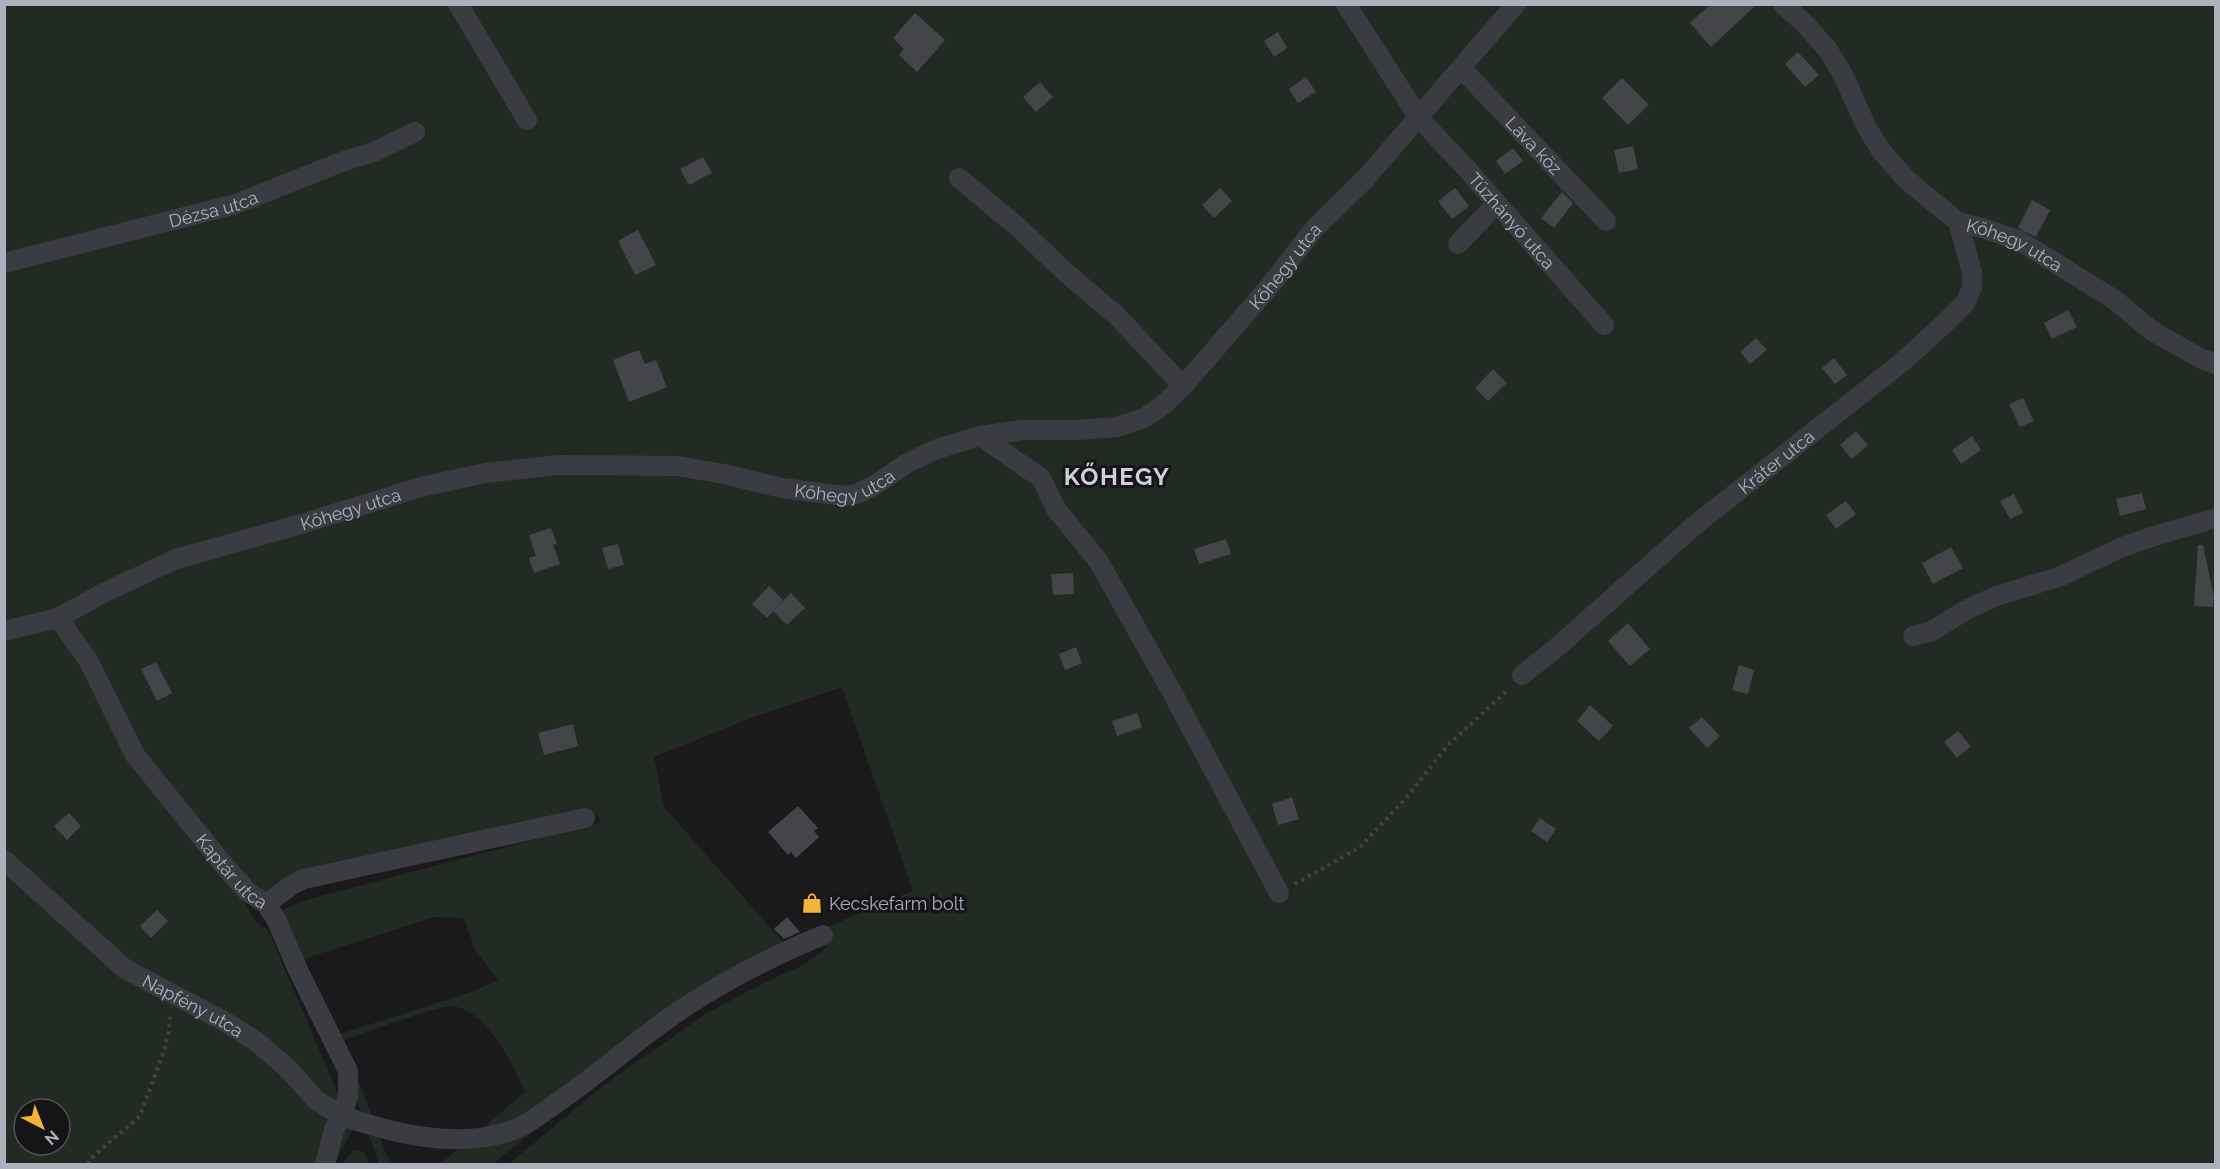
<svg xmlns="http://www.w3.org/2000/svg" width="2220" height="1169" font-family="Raleway,sans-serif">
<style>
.green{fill:#222b23;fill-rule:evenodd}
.building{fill:#444549}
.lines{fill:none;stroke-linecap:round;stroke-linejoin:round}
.path{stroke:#414348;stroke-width:4;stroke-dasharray:3 4.5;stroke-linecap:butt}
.minor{stroke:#3b3c41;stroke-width:20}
.labels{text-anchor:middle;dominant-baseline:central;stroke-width:6;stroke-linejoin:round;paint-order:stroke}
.street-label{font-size:18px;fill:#acb1bc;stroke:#151517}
.poi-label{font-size:18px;fill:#acb1bc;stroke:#151517;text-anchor:start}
.district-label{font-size:24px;font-weight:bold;letter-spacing:1.5px;fill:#cdd0d8;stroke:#151517}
</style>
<rect width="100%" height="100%" fill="#1a1a1c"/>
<path class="green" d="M5,5H2215V1164H509L604,1085L707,1013L760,985L805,964L826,948L818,931L913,891L842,687L751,718L654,757L664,807L790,950L693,1011L589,1085L493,1164H440L525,1092C511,1062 489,1012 453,1006C443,1004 359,1035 343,1040L390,1164H379L355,1093L331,1037L474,991L498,980L475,950L464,918L434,917L297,961L277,921L283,910L306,900L601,822L597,814L244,902L257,923L268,930L353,1129L334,1164H5ZM24,1109H60V1145H24Z
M354,1150H360L365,1154L369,1164H342Z"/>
<path class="building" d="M1711,4H1757L1711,47L1690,23Z
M915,13L945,40L917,72L899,55L904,49L893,38Z
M1278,32L1287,48L1274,57L1264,41Z
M1798,52L1819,75L1805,87L1785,64Z
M1306,77L1316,92L1298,103L1289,89Z
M1622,78L1649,105L1628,125L1602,98Z
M1040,82L1053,97L1036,112L1023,97Z
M1633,146L1638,169L1619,173L1614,150Z
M1513,148L1523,161L1505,174L1496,161Z
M703,157L712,173L689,185L680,169Z
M1220,188L1232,201L1214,218L1202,205Z
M1455,188L1469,206L1452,219L1438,201Z
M1562,192L1573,203L1554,228L1541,218Z
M2032,200L2050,210L2036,237L2018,228Z
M638,230L656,265L635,275L618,241Z
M2068,310L2077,327L2052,339L2044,323Z
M1756,338L1767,350L1750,364L1740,352Z
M639,350L645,364L656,360L667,387L629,402L613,360Z
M1834,358L1847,375L1835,384L1822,368Z
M1493,369L1507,383L1488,401L1475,388Z
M2023,398L2034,421L2020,427L2009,404Z
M1856,431L1868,445L1852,459L1840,445Z
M1972,436L1981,450L1961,464L1952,450Z
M2142,493L2146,509L2120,516L2116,499Z
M2014,494L2023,513L2010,519L2000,501Z
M1846,501L1856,514L1836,529L1826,515Z
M551,528L557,544L553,545L560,564L534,573L529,558L536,556L529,535Z
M1226,539L1231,554L1199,564L1194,549Z
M618,544L624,565L608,569L602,548Z
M2198,545H2203L2214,597L2213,607L2194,606Z
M1951,547L1963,568L1933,584L1922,563Z
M1073,573L1074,594L1053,595L1051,574Z
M769,586L783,600L767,618L752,604Z
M791,593L805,608L787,625L773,611Z
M1628,623L1650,649L1630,666L1608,641Z
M1076,647L1082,663L1065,670L1059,654Z
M156,662L172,693L157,701L141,669Z
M1739,665L1754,670L1748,694L1732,690Z
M1590,705L1613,726L1599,741L1577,721Z
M1137,713L1142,727L1117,736L1112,721Z
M1702,717L1720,736L1707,748L1689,728Z
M573,724L578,746L544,755L538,733Z
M1958,731L1971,746L1957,758L1944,742Z
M1292,797L1299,819L1278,825L1272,804Z
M798,806L818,828L814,831L819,837L796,858L791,852L788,855L768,832Z
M69,813L81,826L67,840L54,826Z
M1540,818L1556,829L1547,842L1531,831Z
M157,910L168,921L151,938L140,926Z
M787,917L800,932L784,939L774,929Z"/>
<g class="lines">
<path class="path" d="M1295,884L1360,847L1407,797L1448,745L1509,689
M88,1164L90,1159L140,1116L164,1051L169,1030L170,1014"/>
<g class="minor">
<path d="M458,4L527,120"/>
<path id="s1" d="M1346,4L1419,118L1466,168L1604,325"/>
<path id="s2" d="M1783,4L1805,24L1828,50L1842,73L1867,128L1882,152L1907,180L1958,222L1983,228L2020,241L2115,300L2152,331L2202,359L2216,364"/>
<path id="s3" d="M1462,69L1606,221"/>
<path d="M959,178L1019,228L1065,272L1116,315L1183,386"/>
<path d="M1458,244L1497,203"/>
<path id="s4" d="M4,263L236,204L344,161L374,152L415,132"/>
<path d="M980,436L1041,478L1056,509L1099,562L1173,694L1279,893"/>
<path id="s5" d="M58,618L88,660L135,755L223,864L248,892L266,904L276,919L298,970L348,1071V1097L342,1116C393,1133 453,1149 507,1132C526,1127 542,1113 558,1102C600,1073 639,1038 682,1009C725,980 775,955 823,935"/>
<path id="s6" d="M4,631L58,618L105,592L176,559L298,525L421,487L485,473L559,465L677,466L724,474L782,488L845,496L857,494L875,485L907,463L937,449L980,436L1022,430H1077L1117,427L1144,418L1162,406L1183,386L1269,287L1314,229L1365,179L1516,4"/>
<path d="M1913,636L1932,631L1966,610L1996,596L2059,577L2120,548L2154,536L2216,518"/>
<path id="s7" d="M1522,675L1556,648L1695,525L1901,363L1943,325L1966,302L1972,287V272L1958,222"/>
<path id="s8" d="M4,860L125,969L224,1021L257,1042L288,1069L316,1100L342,1116L334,1130L325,1164"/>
<path d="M266,904L292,885L304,879L585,818"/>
</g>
</g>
<defs>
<g id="shop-bare" transform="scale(1.62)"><path d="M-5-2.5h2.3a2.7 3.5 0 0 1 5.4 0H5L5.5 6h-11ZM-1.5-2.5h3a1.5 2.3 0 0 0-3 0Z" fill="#f4b43a" stroke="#151517" stroke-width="2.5" paint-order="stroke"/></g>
</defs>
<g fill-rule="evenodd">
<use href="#shop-bare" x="812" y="903"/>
</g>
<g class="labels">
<g class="street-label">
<text stroke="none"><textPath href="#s3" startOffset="105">Láva köz</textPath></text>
<text stroke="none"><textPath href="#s4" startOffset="216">Dézsa utca</textPath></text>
<text stroke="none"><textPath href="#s1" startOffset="274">Tűzhányó utca</textPath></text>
<text stroke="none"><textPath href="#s2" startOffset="345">Kőhegy utca</textPath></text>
<text stroke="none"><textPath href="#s6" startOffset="1395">Kőhegy utca</textPath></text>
<text stroke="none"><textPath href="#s7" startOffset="332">Kráter utca</textPath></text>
<text stroke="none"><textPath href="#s6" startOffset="873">Kőhegy utca</textPath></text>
<text stroke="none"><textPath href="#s6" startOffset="369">Kőhegy utca</textPath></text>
<text stroke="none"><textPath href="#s5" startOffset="309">Kaptár utca</textPath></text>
<text stroke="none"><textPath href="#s8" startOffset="240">Napfény utca</textPath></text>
</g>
<g class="poi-label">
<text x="829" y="903">Kecskefarm bolt</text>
</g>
<g class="district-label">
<text x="1117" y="476">KŐHEGY</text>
</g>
</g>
<rect width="2220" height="1169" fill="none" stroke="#acb1bc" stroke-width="12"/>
<g transform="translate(42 1127) rotate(138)"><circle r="28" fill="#151517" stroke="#515359" stroke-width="1.5"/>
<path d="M0-4.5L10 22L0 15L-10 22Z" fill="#f4b43a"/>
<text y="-9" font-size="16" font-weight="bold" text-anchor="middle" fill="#acb1bc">N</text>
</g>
</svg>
